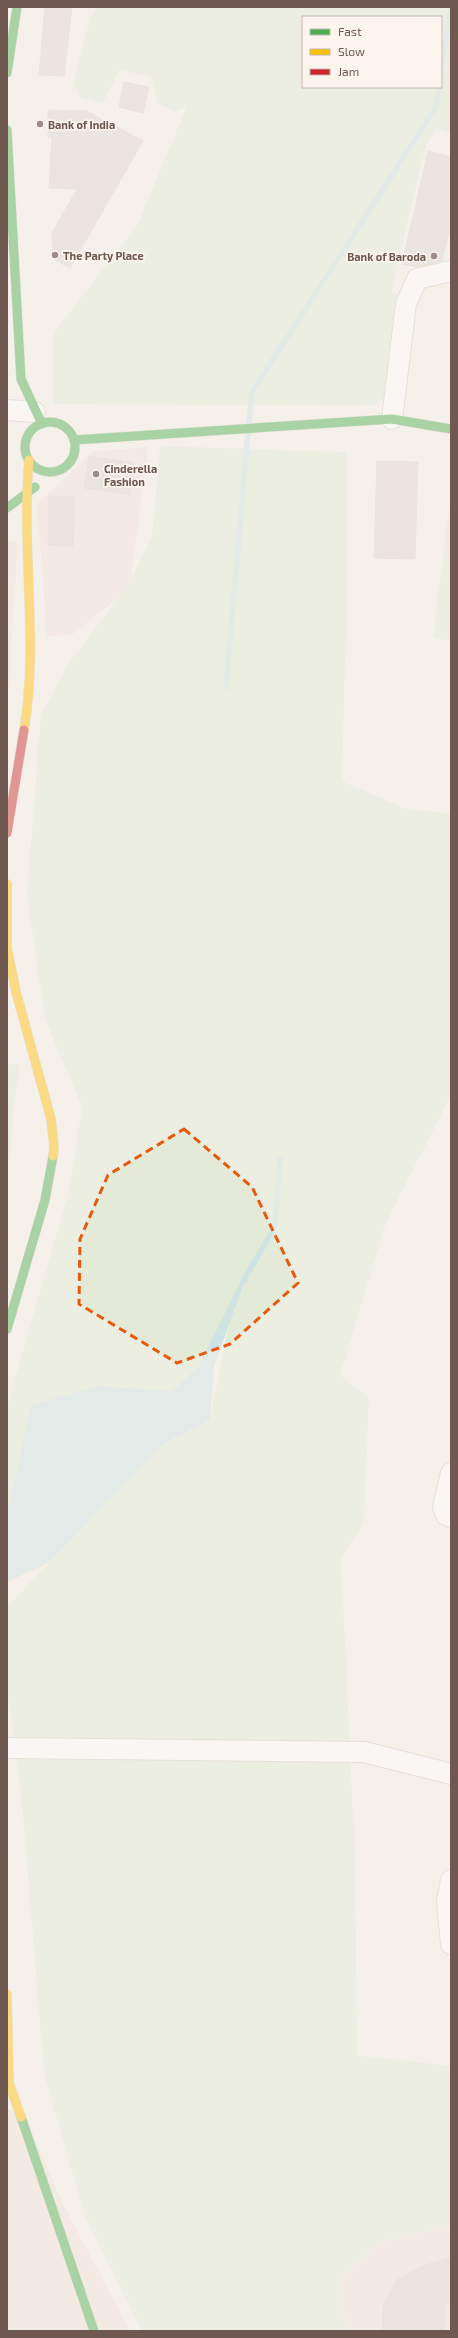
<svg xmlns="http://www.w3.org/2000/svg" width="458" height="2338" font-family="'Exo 2',sans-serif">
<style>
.residential{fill:#ede2d9}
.commercial{fill:#f2e2dd}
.green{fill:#e3ead7;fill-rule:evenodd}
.water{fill:#cee3e3}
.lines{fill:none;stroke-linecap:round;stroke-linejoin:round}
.stream{stroke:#cee3e3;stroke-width:5.5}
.building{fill:#ded6d1;stroke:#ddd3ce}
.street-casing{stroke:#d4cdc9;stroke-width:22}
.fast-casing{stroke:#d4cdc8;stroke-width:10}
.slow-casing{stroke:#d4cdc8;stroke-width:10}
.jam-casing{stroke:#d4cdc8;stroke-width:10}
.street{stroke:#fefdfc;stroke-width:20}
.fast{stroke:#4caf50;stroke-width:9}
.slow{stroke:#ffc107;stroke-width:9}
.jam{stroke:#c62828;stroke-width:9}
.marked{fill:none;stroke:#e8590c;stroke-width:3;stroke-dasharray:8 5;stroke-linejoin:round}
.poi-dot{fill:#9e8d86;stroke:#fcf5ed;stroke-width:1.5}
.labels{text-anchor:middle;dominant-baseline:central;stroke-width:3.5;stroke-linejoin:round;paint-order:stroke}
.poi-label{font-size:11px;font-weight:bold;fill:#6f584f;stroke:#fcf5ed;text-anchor:start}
</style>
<rect width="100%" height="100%" fill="#f5f0eb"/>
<path class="residential" d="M7,2109L22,2110L63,2204L130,2331H7Z
M451,2225V2331H346L339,2278L382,2242Z"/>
<path class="commercial" d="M148,447L130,588L73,634L47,637L37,504L94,451Z
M7,541L18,543L7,715Z"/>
<path class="green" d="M96,7H451V133L436,128L426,146L392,287V292L401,296L390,399L377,401L376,405L354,406L54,404V332L137,226L187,106L175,112L157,103L151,77L120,70L102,104L80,97L73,85L90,18ZM303,17H441V87H303Z
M160,446L346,452V628L342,781L404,808L451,814V1095L386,1223L340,1375L369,1398L364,1523L341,1558L355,1856L357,2055L451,2066V2225L382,2242L339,2278L346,2331H142L85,2216L44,2073L22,1802L7,1690V1607L163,1443L210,1420L233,1300L198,1367L172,1391L100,1386L7,1507V1406L70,1187L82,1107L45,1019L27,894L41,714L68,664L128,584L152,537Z
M451,495V641L433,638Z
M7,1063L19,1065L7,1177Z"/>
<path class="water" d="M254,1255L214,1366L210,1420L163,1444L48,1563L7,1582V1507L11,1500L31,1405L100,1386L172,1391L198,1367Z"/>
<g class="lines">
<path class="stream" d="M441,72L451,7
M249,424L252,392L436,107L439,87
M226,687L248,433
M243,1282L275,1226L280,1159"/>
</g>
<path class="building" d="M45,7H72L64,76L39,75Z
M124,82L149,87L143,113L119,107Z
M48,110L87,111L143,141L70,268L53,259L52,233L77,189L49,188L52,137H48Z
M428,151L451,157V224L442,261L417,267L402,264Z
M89,456L134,463L129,495L84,488Z
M377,461L418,462L415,559L374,558Z
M49,496L75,497L73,546L48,545Z
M451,2258V2301L444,2304V2331H383V2305L398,2279L425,2265Z"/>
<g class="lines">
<g class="street-casing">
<path id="street" d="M7,410L35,412
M392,419L406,304L417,279L451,271
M451,1473L443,1507L446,1515L451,1517
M7,1748L364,1752L451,1774
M451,1880L447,1901L451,1944"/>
</g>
<g class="fast-casing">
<path id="fast" d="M7,73L17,7
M7,130L21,379L42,424
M25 447a25 25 0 1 1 50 0a25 25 0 1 1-50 0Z
M74,440L392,419L451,429
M7,508L35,487
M7,1329L45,1200L53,1156
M21,2117L94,2331"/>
</g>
<g class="slow-casing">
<path id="slow" d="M24,730C39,644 21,549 29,460
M7,884V948L16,992L51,1119L54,1147L53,1156
M7,1994L9,2083L21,2117"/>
</g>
<g class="jam-casing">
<path id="jam" d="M7,833L24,730"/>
</g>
<use href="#street" class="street"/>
<use href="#fast" class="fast"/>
<use href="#slow" class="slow"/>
<use href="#jam" class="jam"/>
</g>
<path d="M0 0H458V2338H0ZM184,1129L252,1187L298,1283L230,1344L177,1363L79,1304L80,1239L108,1175Z" fill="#f5f0eb" fill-opacity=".55" fill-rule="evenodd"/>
<path class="marked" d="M184,1129L252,1187L298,1283L230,1344L177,1363L79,1304L80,1239L108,1175Z"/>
<g class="poi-dot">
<circle cx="40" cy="124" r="4"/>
<circle cx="55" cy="255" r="4"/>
<circle cx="434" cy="256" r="4"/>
<circle cx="96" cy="474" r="4"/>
</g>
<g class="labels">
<g class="poi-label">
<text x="48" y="124">Bank of India</text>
<text x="63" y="255">The Party Place</text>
<text x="426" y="256" text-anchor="end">Bank of Baroda</text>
<text x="104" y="468">Cinderella<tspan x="104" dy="13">Fashion</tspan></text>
</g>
</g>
<rect width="458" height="2338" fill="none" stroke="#6f584f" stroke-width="16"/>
<rect x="302" y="16" width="140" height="72" fill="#fcf5ed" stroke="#c4b6ae"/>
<rect x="310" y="29" width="20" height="6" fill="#4caf50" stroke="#c4b6ae"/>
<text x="338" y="36" font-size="12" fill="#6f584f">Fast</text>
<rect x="310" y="49" width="20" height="6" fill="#ffc107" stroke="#c4b6ae"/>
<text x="338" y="56" font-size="12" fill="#6f584f">Slow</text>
<rect x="310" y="69" width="20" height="6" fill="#c62828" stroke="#c4b6ae"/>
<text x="338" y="76" font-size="12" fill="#6f584f">Jam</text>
</svg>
